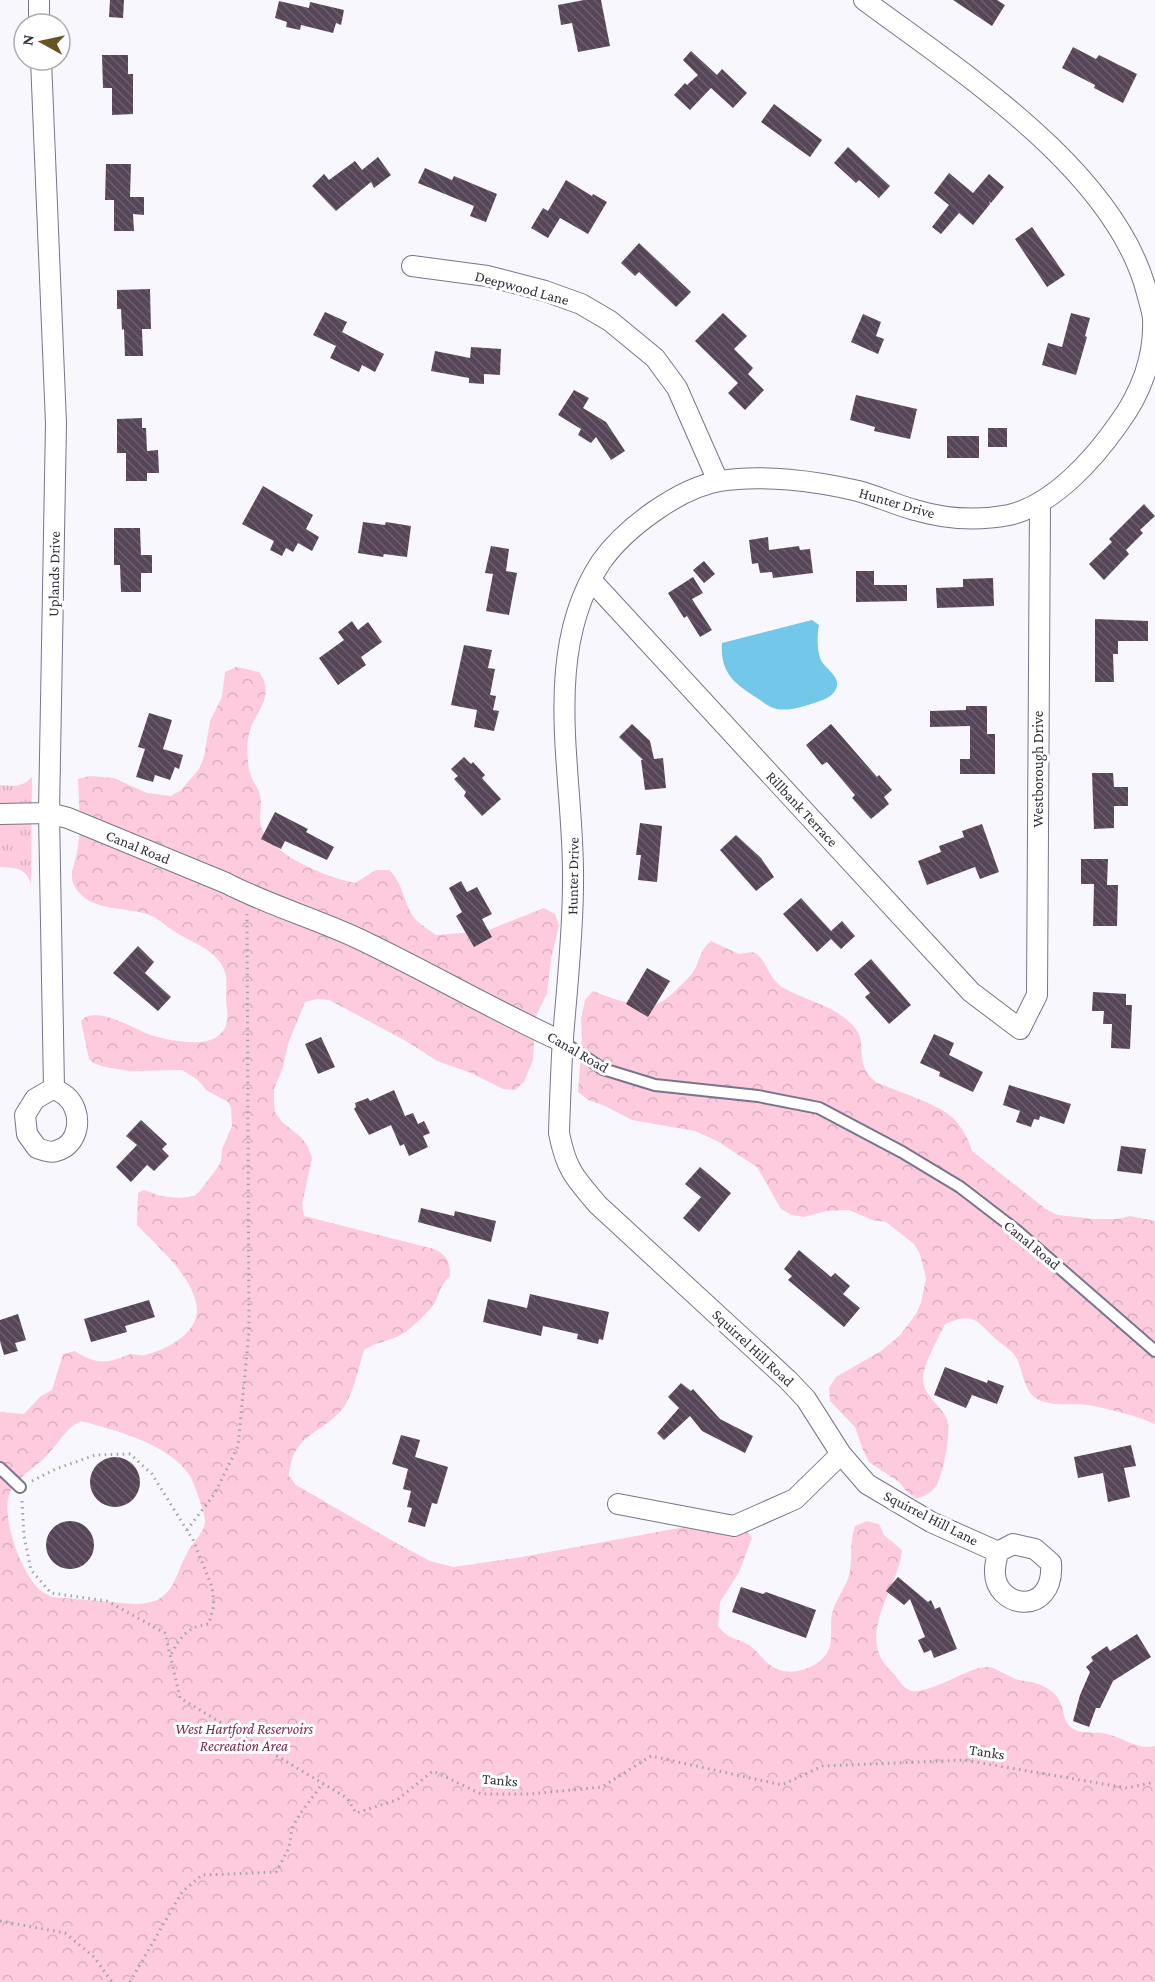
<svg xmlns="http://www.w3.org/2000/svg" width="1155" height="1982" font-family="'Crimson Pro',serif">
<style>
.grass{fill:url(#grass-tufts)}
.forest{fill:url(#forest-crowns);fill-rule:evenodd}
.water{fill:#73c8e9}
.building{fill:url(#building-back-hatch)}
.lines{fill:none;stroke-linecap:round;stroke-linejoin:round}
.service-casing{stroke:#77758d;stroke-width:14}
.minor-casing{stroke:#77758d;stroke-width:22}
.path{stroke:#a3a2aa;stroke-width:3;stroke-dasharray:1.5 4.5;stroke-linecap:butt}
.service{stroke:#fff;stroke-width:10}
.minor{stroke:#fff;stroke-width:20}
.labels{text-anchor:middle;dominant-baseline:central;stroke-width:6;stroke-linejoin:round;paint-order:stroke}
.street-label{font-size:15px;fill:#31303a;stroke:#fff}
.park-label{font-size:15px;font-style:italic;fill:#7c264f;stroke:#fff}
</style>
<defs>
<pattern id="grass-tufts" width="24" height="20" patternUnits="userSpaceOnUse" patternTransform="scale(1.5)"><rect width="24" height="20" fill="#fdcbdd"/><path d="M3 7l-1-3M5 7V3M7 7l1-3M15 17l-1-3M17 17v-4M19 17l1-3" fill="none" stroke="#d9afbe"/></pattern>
<pattern id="forest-crowns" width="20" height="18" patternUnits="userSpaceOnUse" patternTransform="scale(1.5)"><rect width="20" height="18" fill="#fdcbdd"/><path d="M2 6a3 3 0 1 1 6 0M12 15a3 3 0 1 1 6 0" fill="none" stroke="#d9afbe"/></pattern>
<pattern id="building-back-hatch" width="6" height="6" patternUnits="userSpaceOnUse" patternTransform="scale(1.5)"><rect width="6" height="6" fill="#564658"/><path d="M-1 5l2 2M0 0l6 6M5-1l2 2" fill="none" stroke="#6b5f6e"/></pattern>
</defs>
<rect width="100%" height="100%" fill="#f8f7fd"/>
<path class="grass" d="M32,777L31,884C26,867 15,868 0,867V785C15,786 21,788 32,777Z"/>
<path class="forest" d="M236,667L259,672C278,699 251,713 248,739C247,750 247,766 251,776C253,782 257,787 259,792C264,803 257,817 262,829C272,855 328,878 355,883L376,870H389C404,883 403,905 416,920C422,926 430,930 436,935L486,931L544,908L555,914L559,925L551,959L547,993L537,1014L535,1025L533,1060L524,1082L515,1090L503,1089L471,1073L437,1061L406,1041L329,1000L317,999L305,1002L288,1044L283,1067L274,1089V1101L275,1112L282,1122L301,1137L308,1147L312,1158L302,1204L304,1216L434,1249C447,1255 450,1262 450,1276C438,1287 440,1297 431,1308C422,1318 411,1329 399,1336C388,1341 375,1343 364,1350C359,1366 353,1395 343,1408C323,1434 292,1433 289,1476L296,1485L398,1544L430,1561L453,1567L516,1558L685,1527L733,1525L745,1528L752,1538L739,1572L720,1602L718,1626C730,1641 736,1637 749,1645C759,1652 765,1664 777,1669C794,1677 825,1666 830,1646C833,1635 829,1621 833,1610C837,1598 845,1588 849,1576C853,1560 849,1543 855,1526L867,1521L879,1524L884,1535L902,1550C899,1586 860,1628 884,1663C887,1667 890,1670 893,1673C899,1679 901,1686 909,1690C921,1696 955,1677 968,1672C977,1668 986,1665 995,1669C1002,1672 1008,1676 1015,1679C1028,1682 1039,1682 1050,1690C1068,1703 1059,1719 1072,1728C1081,1735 1096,1731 1107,1734C1124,1738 1137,1750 1155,1746V1982H0V1412L24,1414L41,1396L52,1390L63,1354L75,1351C85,1358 97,1363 109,1361C117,1360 124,1356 131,1354C136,1354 141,1356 145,1355C166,1350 197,1334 197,1310C196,1279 157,1246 137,1225L138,1193L144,1190L161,1196L181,1198L194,1196L199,1192L218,1167L221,1161L222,1149L232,1126L231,1107L228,1102L206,1090L198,1080L182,1070L129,1071L105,1067L93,1063L89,1059L81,1021C93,1004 133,1028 148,1034C164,1040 204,1048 218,1036C231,1026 227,1013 226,998C226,991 227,983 226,976C222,955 201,946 184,937C173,932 164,923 154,917C130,905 90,914 75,887C69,877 73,868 76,857C82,831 79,806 78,779L90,776L114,778L147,793L171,796L181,790L199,769L204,757L210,721L222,697L225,672ZM81,1421C115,1430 170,1444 190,1476C194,1483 204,1511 205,1519C206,1531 194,1541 188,1551C173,1579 174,1604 135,1604L52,1597C48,1595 43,1593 40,1590C21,1573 0,1516 10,1492C17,1477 38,1466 49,1453C60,1441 66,1428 81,1421Z
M711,941L739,954L752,952L757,954C767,963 770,980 782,987C807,1002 836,1005 855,1028C869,1045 852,1063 876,1082C896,1091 939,1104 953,1118C962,1127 969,1140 972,1151L1047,1210L1058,1215L1094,1219H1118L1130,1216L1155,1221V1424C1134,1415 1110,1409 1088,1405C1072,1403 1051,1407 1037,1399C1024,1391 1023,1372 1017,1359C1012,1350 1004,1346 997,1340C976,1322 976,1311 945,1324C938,1339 923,1364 923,1380C924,1397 941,1405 947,1419C952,1430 943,1476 936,1486C931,1493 924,1496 917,1499L907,1492L899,1482L869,1462L863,1450L855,1427L830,1401L829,1388L836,1377L881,1351L891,1343L901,1334L916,1314L921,1303L926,1278L920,1254L914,1244L886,1222L872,1220L849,1210L826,1211L804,1217L792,1215L781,1209L757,1167L717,1141L695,1131L632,1120L605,1106L588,1100L578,1092L582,1037L581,1019L585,1000L593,991C611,998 643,1011 661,1002C668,998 674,992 679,987C685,981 691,976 695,969C700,958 701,949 711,941Z"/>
<path class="water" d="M812,620L819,625C817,635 817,648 820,658C823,668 842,676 836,689C832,698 822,700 814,703C802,707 790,711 777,709C770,708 763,702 757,698C734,683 720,673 722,643Z"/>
<path class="building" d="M110,0H124L123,18L109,17Z
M584,0H601L610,46L578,52L572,23L561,25L558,5Z
M953,0H997L1005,5L992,26Z
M279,1L309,8L310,2L344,10L341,25L336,23L333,33L301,25L300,30L286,27L287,22L275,18Z
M1073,47L1096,59L1099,55L1137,74L1123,103L1094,88L1095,85L1062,68Z
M691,51L717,75L722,69L747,93L733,108L711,88L690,110L674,95L685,83L687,85L698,75L683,60Z
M102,55H128V74H133V114L112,115V88H103Z
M774,104L822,140L810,157L761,122Z
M848,147L890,186L879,198L859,180L856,183L834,163Z
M378,157L391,175L374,188L371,182L336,211L312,186L324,174L329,180L355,161L362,170Z
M106,164H131L130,197H144V215L133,214L134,231H114V200H105Z
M425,168L452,180L454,176L497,194L486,222L470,216L474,206L418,183Z
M949,173L973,193L989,174L1004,187L991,203L989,201L990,204L973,225L959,213L941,234L932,227L949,205L934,193Z
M566,180L592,196L593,194L607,202L588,234L560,218L548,238L531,228L543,208L548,211Z
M1032,227L1065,275L1047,287L1015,239Z
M639,243L691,292L676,307L639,272L635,276L621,263Z
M150,289L151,329H142L143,356H125L124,329L122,330L121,309H117V290Z
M325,312L347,322L342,332L384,354L375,372L362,365L359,372L330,358L336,346L313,335Z
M723,313L747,336L734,349L753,368L748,374L764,390L745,410L728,393L738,383L695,341Z
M1071,313L1090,318L1085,336L1087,337L1076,375L1042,365L1048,343L1062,347Z
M863,314L881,322L876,336L884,339L878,354L851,342Z
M471,347L501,349L500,375L484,374V384L469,383V378L431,371L435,351L470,358Z
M574,390L589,398L583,408L606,422L625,451L611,460L596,437L591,443L578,435L581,429L558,415Z
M856,395L917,409L910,439L874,431L875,427L850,420Z
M142,418V428H146L147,451L158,450L159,473H147V481H126V453H117V419Z
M988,428H1007V447H988Z
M947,436H979V458H947Z
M263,486L313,515L306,529L319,537L312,551L298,543L293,552L286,548L282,556L270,550L274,541L242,524Z
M1144,504L1155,516L1140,530L1143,533L1126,550L1129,554L1104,580L1089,564L1112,542L1109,539Z
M363,522L385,525L386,522L411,526L407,557L384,554L383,557L358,553Z
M114,528H140L141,555H152V573H141V592H121L120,565H114Z
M768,537L769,550L799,546L800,550L810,549L813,573L773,578L772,572L760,573L758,563L752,564L749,540Z
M491,546L509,549L506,571L517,573L509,615L486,611L493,574L485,573Z
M704,561L715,574L704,583L693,570Z
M856,571H874V585H907V601L856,602Z
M693,577L703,593L692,599L712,630L700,637L687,616L684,618L668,593Z
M993,578L994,606L937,608L936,588L963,587V579Z
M1095,619L1148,621V641H1118V654H1113L1114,682H1095Z
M352,621L358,630L368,622L382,642L361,657L366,665L338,685L319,658L344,640L338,632Z
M464,645L492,650L488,668L495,669L490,695L496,696L493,710L499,711L494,731L474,727L477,710L451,705Z
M966,706H987V734H995V774H960V759H970V726L930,727V711L966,710Z
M149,713L172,720L163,749L183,755L179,769L175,767L170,780L155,775L153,782L136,777L145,749L138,747Z
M632,724L650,741L654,759L663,758L666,788L645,790L641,760H643L619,737Z
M831,724L877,777L879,775L892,790L884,797L889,804L871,819L852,798L855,795L827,762L822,765L806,745Z
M464,757L471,764L473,762L485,775L482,778L501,799L482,816L464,796L466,792L454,779L458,776L451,769Z
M1092,773H1113L1114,787H1128V806H1114V828L1094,829Z
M275,812L308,829L306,832L334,847L327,860L285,841L281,849L261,839Z
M640,823L662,826L657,882L638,880L641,855H636Z
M982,824L999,872L980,879L975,867L927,885L918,861L941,852L939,846L964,837L962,831Z
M736,835L761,858L774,877L756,891L720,850Z
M1081,859H1108L1107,885H1118L1117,926H1093L1094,884H1081Z
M461,881L467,892L477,887L492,914L482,919L492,937L474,947L456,916L462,912L449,888Z
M801,898L831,931L842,921L855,936L841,949L831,939L817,952L783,914Z
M138,946L154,962L145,973L171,997L158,1011L113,973Z
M871,959L911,1005L889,1024L865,997L870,993L854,974Z
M647,968L670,981L648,1017L626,1004Z
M1093,992L1126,994V1005H1132L1130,1049L1111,1048L1112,1024H1103L1104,1011H1092Z
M934,1034L954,1043L949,1055L983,1072L973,1092L939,1076L940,1072L920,1063Z
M321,1037L335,1067L318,1074L305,1044Z
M1009,1085L1071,1104L1064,1124L1040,1116L1039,1120L1034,1119L1031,1127L1016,1122L1020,1111L1003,1105Z
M394,1090L405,1116L413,1113L418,1124L424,1121L430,1133L423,1136L428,1147L409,1156L404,1144L400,1146L391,1125L369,1135L354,1109L356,1107L355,1103L368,1098L370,1101Z
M141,1120L167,1144L162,1149L169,1156L154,1171L147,1165L131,1182L116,1167L137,1145L126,1136Z
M1121,1146L1146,1149L1142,1174L1117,1171Z
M700,1167L731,1193L699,1232L683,1218L701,1197L685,1184Z
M421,1208L454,1216L455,1211L496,1221L491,1242L418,1222Z
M799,1250L831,1277L835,1273L850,1286L843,1294L860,1308L844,1327L788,1280L792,1276L784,1269Z
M530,1294L609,1312L603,1340L599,1339L598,1344L577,1339L578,1334L543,1326L541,1336L483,1322L488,1299L527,1308Z
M149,1300L155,1317L125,1326L127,1332L91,1342L84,1319Z
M18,1314L26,1340L15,1343L18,1351L4,1355L0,1341V1320Z
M945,1367L987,1383L988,1380L1004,1386L997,1404L972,1395L966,1408L934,1395Z
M681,1383L691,1391L693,1389L720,1419L753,1436L745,1453L702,1431L690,1416L664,1440L657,1433L679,1408L668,1397Z
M401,1435L420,1440L415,1457L448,1467L437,1504L432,1503L425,1527L408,1522L412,1508L407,1507L411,1491L403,1489L408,1469L392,1464Z
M1131,1445L1136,1466L1124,1468L1130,1497L1108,1502L1103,1473L1078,1478L1074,1457Z
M90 1482a25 25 0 1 1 50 0a25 25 0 1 1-50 0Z
M46 1545a24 24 0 1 1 48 0a24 24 0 1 1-48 0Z
M898,1577L928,1602L931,1600L935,1609L940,1607L957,1649L934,1658L931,1650L924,1653L918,1640L925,1637L910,1599L904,1605L886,1591Z
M741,1587L763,1594L766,1592L816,1610L806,1638L732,1612Z
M1137,1634L1151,1657L1113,1681L1100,1708H1096L1089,1727L1073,1721L1080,1695L1090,1672L1086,1667L1093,1661L1091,1657L1107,1646L1110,1651Z"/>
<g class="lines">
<g class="service-casing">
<path id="service" d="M563,1042L603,1069L655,1085L758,1096L819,1108L902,1152L960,1187L1016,1230L1155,1351
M0,1468L20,1487"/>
</g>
<g class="minor-casing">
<path id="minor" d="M864,0C961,72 1116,171 1147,293C1149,301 1152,310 1153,318C1155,356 1141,393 1119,423C1094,459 1053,505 1009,515C978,521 945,519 915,510C896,505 877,496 858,491C816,481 762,474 720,481C679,488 625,528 601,562C539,656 575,778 573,883C573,935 567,986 563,1038C561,1070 560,1101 559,1133C566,1169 574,1177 598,1205L788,1380L806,1399L841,1454L867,1484L931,1522L998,1552
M39,24V0
M41,60L56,423L49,813L54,1088
M412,266L487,276L545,291L581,304L610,321L655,358L677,388L718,481
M591,580L971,992L1020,1029L1037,995L1040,504
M0,814L49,813L68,818L226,883C268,905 314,918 357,938C427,971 493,1010 563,1042
M54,1088C58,1091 62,1093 66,1096C84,1112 80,1145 56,1151C50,1153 43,1150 37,1148L27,1134L25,1115L35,1099Z
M618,1504L734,1526L795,1499L841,1454
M1013,1544L1035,1549L1051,1563C1055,1618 993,1609 995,1570C995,1564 997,1558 998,1552Z"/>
</g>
<path class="path" d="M32,1481L56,1469L95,1455L130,1454L152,1474L193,1540L212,1587L214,1605L209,1624C186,1627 181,1637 170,1656
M22,1501L24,1536L31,1570L51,1593L107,1601L165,1633L180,1698L347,1798L356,1813L397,1800L433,1771L481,1794H530L602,1787L651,1756L782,1785L823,1766L964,1760L1127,1788L1155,1782
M187,1530L215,1493L238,1446L249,1332L247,914
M0,1921L65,1933L94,1957L112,1982
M130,1982L182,1892L202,1875L276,1872L289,1848L292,1828L300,1814L323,1783"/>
<use href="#service" class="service"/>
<use href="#minor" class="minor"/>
</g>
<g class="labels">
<g class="street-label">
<text transform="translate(522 288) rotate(15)">Deepwood Lane</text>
<text transform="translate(897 503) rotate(16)">Hunter Drive</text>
<text transform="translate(54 574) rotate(-89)">Uplands Drive</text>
<text transform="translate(1038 769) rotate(-90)">Westborough Drive</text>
<text transform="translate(802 809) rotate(47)">Rillbank Terrace</text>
<text transform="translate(138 847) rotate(22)">Canal Road</text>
<text transform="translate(573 876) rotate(-89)">Hunter Drive</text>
<text transform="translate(578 1052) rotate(30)">Canal Road</text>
<text transform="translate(1032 1245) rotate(40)">Canal Road</text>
<text transform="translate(753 1348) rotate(43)">Squirrel Hill Road</text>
<text transform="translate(931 1518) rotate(27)">Squirrel Hill Lane</text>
<text transform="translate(987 1752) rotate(9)">Tanks</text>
<text transform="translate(500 1780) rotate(5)">Tanks</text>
</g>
<g class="park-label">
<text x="244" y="1729">West Hartford Reservoirs<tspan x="244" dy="17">Recreation Area</tspan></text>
</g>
</g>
<g transform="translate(42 42) rotate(278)"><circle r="28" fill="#ffffff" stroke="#adacb0" stroke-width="1.5"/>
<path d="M0-4.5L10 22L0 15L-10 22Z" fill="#665523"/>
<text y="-9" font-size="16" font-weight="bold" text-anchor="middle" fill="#31303a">N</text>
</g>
</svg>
